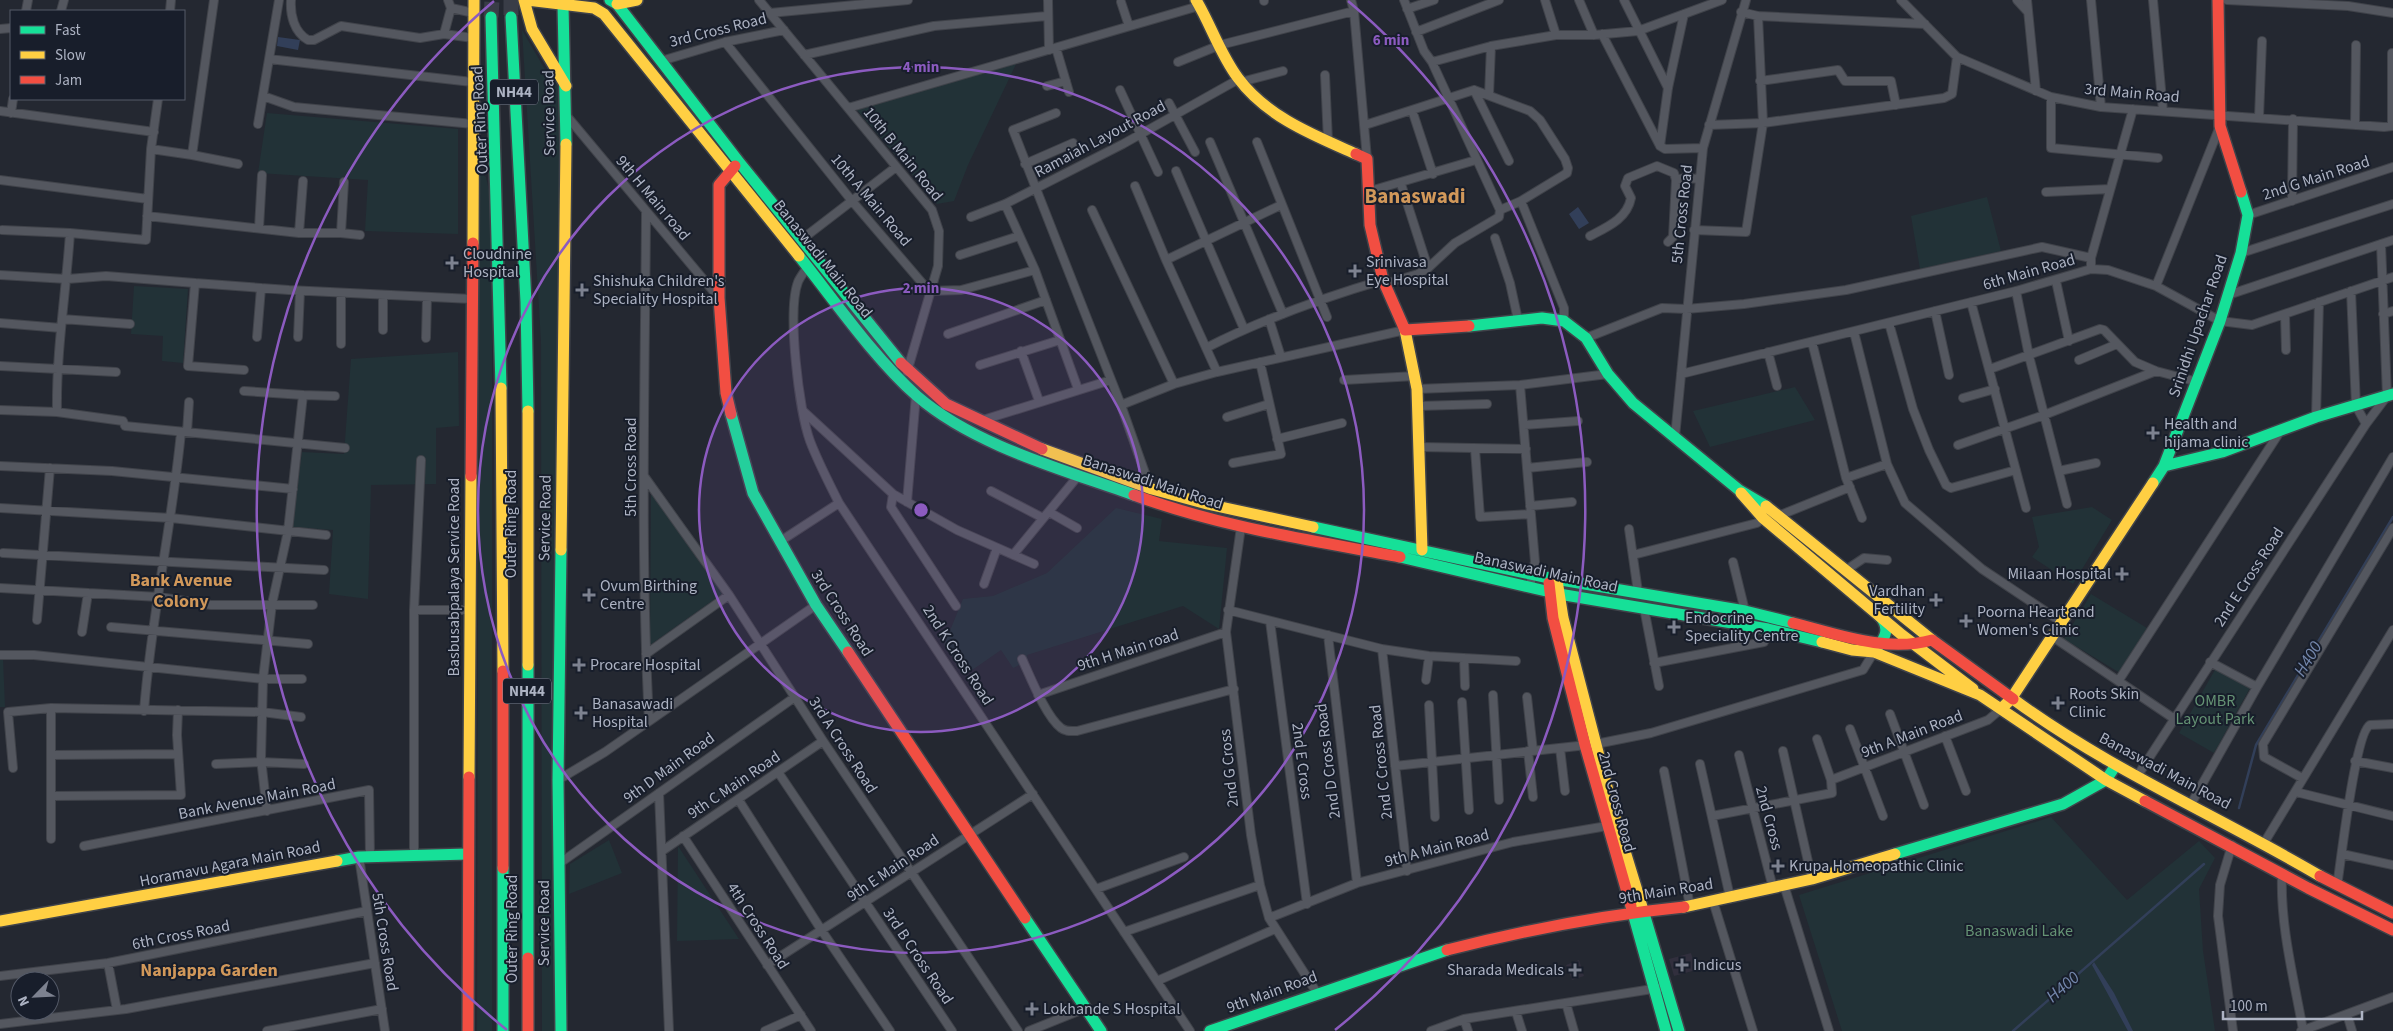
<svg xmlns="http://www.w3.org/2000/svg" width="2393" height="1031" font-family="'Source Sans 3',sans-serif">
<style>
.medical{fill:#312f3d}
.green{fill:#223237}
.water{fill:#323f59}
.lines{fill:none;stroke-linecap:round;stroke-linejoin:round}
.stream{stroke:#323f59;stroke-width:2.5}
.highway-tunnel{stroke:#393d47;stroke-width:15;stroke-dasharray:15 8;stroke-linecap:butt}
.street-casing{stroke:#40434a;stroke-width:10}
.fast-casing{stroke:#40434a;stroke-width:14}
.slow-casing{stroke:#40434a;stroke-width:14}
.jam-casing{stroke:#40434a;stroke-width:14}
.street{stroke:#54575f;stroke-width:8}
.fast{stroke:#16e098;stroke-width:11}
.slow{stroke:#ffcf43;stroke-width:11}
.jam{stroke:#f24e42;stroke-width:11}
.ring{fill:none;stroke:#8c5bc0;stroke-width:2.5}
.poi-dot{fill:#7d8290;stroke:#181e2b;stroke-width:2}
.labels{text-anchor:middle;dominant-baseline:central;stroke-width:4;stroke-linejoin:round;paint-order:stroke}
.shield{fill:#181e2b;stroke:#808695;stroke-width:1}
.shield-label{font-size:15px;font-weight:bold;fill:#adb3c3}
.street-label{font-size:16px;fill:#adb3c3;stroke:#181e2b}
.poi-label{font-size:16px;fill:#adb3c3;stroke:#181e2b;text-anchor:start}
.park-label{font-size:16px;fill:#659374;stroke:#181e2b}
.neighbourhood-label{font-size:18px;font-weight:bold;fill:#d1985a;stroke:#181e2b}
.water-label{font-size:18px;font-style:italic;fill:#7487ac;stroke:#181e2b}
.district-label{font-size:21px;font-weight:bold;fill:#d1985a;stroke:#181e2b}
.centre{fill:#8c5bc0;stroke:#181e2b;stroke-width:2.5}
.ring-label{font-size:15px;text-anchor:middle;font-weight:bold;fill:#8c5bc0;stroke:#181e2b;stroke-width:4;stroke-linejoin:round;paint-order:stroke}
</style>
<rect width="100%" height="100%" fill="#242831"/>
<path class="medical" d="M1691,953L1696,970L1674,976L1669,959Z
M1579,960L1584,976L1572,980L1566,965Z"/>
<path class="green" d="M522,30L550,78L558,83L561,220L557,1031H542L541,341Z
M1017,62L968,165L954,201L937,204L857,110Z
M267,113L458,129V234L365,231L368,180L258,173Z
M479,172L486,177L490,195L492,286V1031H477Z
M1987,197L2001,251L1920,269L1911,216Z
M134,286L188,289L183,363L162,361L163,336L131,334Z
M458,352L459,426L436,428V484L371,485L368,599L329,594L333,530L292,527L302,452L344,454L351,359Z
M1795,387L1815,420L1710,447L1693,411Z
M651,493L722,594L650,645Z
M2092,507L2112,520L2073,584L2032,557L2039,547L2032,517Z
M1116,508L1162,519L1159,541L1227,548L1219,629L1183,606L1027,655L1028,661L1013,668L1001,650L965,675L944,645L963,599L993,596L1047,573Z
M2091,594L2147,628L2120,673L2064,639Z
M0,658H3L5,707H0Z
M2216,668L2250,688L2214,753L2179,733Z
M2051,817L2127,900L2199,841L2215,858L2199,889L2203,951L2215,1031H1842L1799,895Z
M609,840L622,873L569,894L570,864Z
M678,846L739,939L677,941Z"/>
<path class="water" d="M278,37L300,40L298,50L277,46Z
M1578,207L1589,223L1579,229L1569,214Z
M2094,962L2114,993L2133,1031H2128L2092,965Z"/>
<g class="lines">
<path class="stream" d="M2239,808L2256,745L2393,517
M2013,1031L2204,864"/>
<path class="highway-tunnel" d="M511,0V17
M491,17L492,0"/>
<g class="street-casing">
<path id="street" d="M291,0C290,15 294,32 308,40H314L341,26L420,38L444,34L473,38
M759,0L932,210L939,231L938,266L907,372
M1048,0L1049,50
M1264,0V1
M1351,0L1354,11L1367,159
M1545,0L1556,35
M1579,0L1594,35
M1624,0L1668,88
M1901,0L1957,57L2051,97L2101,107L2384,127L2393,126
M2017,0L2028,12
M2027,0L2036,91
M2091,0L2101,107
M2153,0L2163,111
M2227,0L2348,6L2393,13
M1121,2L1129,26
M451,8L474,13
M1407,9L1434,0
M26,11L28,0
M61,11L64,0
M170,11L171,0
M770,13L908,0
M1758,16L1925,24
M0,29L11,28
M1416,32L1499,0
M444,34L451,8L448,0
M1602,34L1660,146L1665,149L1703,148
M725,42L852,201L929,291L961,290L1035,270
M1056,48L1069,92
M2392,53V126
M804,55L934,26L1047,16
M269,59L472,82
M661,61L725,42L784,30
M1178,62L1220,45L1354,11
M1432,62L1491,46L1556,35H1594L1638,31L1722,0
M1325,75L1328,141
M1760,81L1838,70L1845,81H1891L1896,105
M1241,82L1283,71
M1047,86L1066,81
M1120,90L1158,172
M1474,90L1509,161
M1489,95L1491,46
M263,96L294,107L473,124
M2051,97V148L2158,158
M1169,103L1195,152
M848,108L1199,6
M1412,110L1433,174
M0,111L154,132
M11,113L13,99
M1056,113L1013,130L1121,405L1151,490
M566,115L719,298
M2259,117L2262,41
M258,124L279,0
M1365,125L1474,90L1530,111L1540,120L1565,159L1568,168L1567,173L1521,201L1500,210
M1709,125L1763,123L1944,98L1952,94L1957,57
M2355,125L2356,45
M1210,142L1283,314
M1257,142L1327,317
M1660,146L1668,88L1684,14
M151,149L158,99
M192,155L238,164
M1025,164L1073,143
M1176,171L1244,329
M0,180L148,199
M1401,184L1428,268
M1135,186L1166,260L1217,372
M1370,191L1476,160
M2046,192L2110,189
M1521,201L1564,308V321
M2292,201L2293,119
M1005,204L1035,270L1078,389
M1092,210L1174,384
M646,213C645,382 640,552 649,720
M2248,215L2393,167
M147,216L299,233H341L344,182
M971,217L1005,204L1123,144L1239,79
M259,228L262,175
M2,230L70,233
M1694,230L1746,232L1763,123L1758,16L1741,12
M299,233L303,181
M341,233L360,235
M1590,236C1607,227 1627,219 1631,198L1625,186L1628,178L1657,166L1674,173L1676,180
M1495,238L1510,283L1518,320
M801,240L896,167
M1668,242L1673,237L1676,180L1684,178L1700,179
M2241,253L2393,204
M960,255L1019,236
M1166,260L1281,205
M808,266C805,271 800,277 798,282C787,311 799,411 810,441C818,462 829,483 839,503L1190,1031
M2091,269L2108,270L2156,286L2220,321L2252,325L2393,277
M0,275L67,279L106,276L195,283
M2056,281L2069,341
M1385,284L1418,274L1428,268L1455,243L1499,217L1500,210L1432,62L1424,51L1404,0
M2156,286L2220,126
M2016,291L2029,356L2067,504
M2351,291L2356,406L2366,424
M383,295V330
M2228,295L2393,240
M1971,302L2026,508
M1935,311L1949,375
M2383,314L2393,311
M2285,315L2286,350
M62,319L130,324
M1269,319L1281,357
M0,323L61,328
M1889,323L1913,409L1929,450L1946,485L1951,488L2016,470
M1854,332L1887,464L1905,503L1982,569L2063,623
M948,334L1046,300
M257,337L261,288
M298,337L300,291
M426,338L427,297
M1586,338L1662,308L1686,309L1744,304L1846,290L2042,247L2091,258
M1812,342L1846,478L1862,518
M341,344V293
M1206,348C1263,319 1322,298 1383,280
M1021,351L1039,401
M1768,352L1777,386
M2079,360L2117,344
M980,365L1060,340
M0,366L116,372
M1990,369L2100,329L2104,330L2135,362L2156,371L2198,382
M244,370L188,366L195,283L289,290L472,299
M1681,374L2016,291L2091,269V258L2133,109
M1344,380L1415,376
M1520,385L1535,562L1531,574V586
M1417,389L1520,385L1608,374
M244,391L303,395
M1963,398L1995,389
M1121,405L1174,384L1217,372L1405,330
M1418,406L1487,404
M0,410L57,412C56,352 66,293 70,233L146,240L151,149L192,155L214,0
M803,411L893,494L957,530L1034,564
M57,412L123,421L125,426L345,448
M1227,417L1269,404
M2316,417L2319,302
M983,420L1111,380
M1524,425L1578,421
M187,432L189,402
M1675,437L1703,148L1746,0
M1277,439L1342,423
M1958,445L2044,415L2156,371
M1420,447L1526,449
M1475,449L1480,517L1531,514
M1233,463L1281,454L1260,362
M0,466L112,471L293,489
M1527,468L1587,462
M2059,471L2096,463
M644,476L729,595L823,741L1018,1031
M1846,478L1887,464
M991,491L1043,518
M893,494L891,507L956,606
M907,502L916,395
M1530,506L1572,502
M0,508L171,518L326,535
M1049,512L1077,528
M1778,516L1850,487
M1241,527L1226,632L1251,835L1260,885L1269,918L1317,993
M1629,529L1638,592
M779,542L839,503
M3,553L324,570
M1013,555L1078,476
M1633,555L1757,523L1763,518
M1733,562L1745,611
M1846,570L1864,558L1887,560
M984,584L997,548
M0,588L159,597L211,605H313
M1644,608L1659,686
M414,610H470
M1228,610L1382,649L1429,656L1516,661
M37,620L50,468
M1270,621L1307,904
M111,627L308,644
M82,632L88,593
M1328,635L1357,883
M2053,637L2173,718
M1382,649L1407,871
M646,654L729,595
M0,655H34L263,679H302
M1464,658L1465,686
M1022,659C1030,676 1046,717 1061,728C1066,732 1071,731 1077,731L1234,689
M2210,662L2257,687
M1654,663L1764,642L1768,629
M1426,680L1429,656
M2119,680L2281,430
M1038,695L1226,632
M1493,695L1499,800
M1527,697L1533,751
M1462,702L1469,810
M1429,705L1435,817
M144,711C151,617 172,526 181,432
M1890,714L1924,805
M1850,729L1883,816
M1945,736L1966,791
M1560,748L1565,791
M1528,751L1533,797
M1783,751L1812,879
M52,755L178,754
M1739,755L1773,888
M2355,761L2393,768
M216,764L261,762L304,764
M1700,764L1730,897
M1395,766L1596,744L1651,733L1863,670L1874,652
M13,768L8,712L51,708L262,712L301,717
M1664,771L1690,906
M778,772L952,1031
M2138,775L2366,424L2387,396L2381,244
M2302,778L2264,757L2263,744L2393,528
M558,780L605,752L816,605
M1831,780L1988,720L2001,709
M2296,792L2393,816
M659,793L669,1031
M52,796L181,795L177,735L178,710
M738,799L822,931L890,1031
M2191,804L2257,687L2393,457
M267,811L261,759L263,679L272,604L288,531L303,395L335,396
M1712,816L1832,793L1831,780L1817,739
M683,836L811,1031
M51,839V708
M2264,843L2393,630
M2232,845L2220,885L2218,916L2233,1031
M84,846L369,790L370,857
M662,851L823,741
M2342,854L2393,865
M414,855V610L421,460
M359,857L385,1031
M560,863L795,697
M2282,874C2280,926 2294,979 2303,1030
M1784,885L1829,1031
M2337,886C2341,862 2355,733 2370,725L2393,724
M1096,889L1184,857
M1713,901L1753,1031
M1269,918L1357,883L1513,842L1613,825
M1124,932L1260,885
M108,963L117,1010
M767,965L1033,794
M0,976L108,963L367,911
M1157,981L1275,929
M1566,1003L1574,1031
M1516,1012L1522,1031
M2347,1014L2352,1031
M1464,1019L1468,1031
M0,1024L126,1009L375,963
M267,1031L382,1009
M765,1031L801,1015
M1029,1031L1086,1008
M1431,1031L1464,1019L1665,987
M2301,1031L2393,997"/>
</g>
<g class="fast-casing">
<path id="fast" d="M610,0L617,4L739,162L901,363
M563,5L566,144
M491,17L501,388
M511,17L526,302L528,411
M799,256C835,301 874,358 917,396C975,446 1062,469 1134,495
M1469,326L1542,318L1564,321L1586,338L1608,374L1633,403L1739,490L1766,506
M731,414L753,493L816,605L848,652
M2164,466L2222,452L2316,417L2393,394
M2153,483L2164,466L2220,321L2241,253L2248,215L2241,192
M1313,527L1549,578L1745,611L1793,623
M561,550L558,780L561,1031
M1400,557L1559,594L1768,629L1822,642
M1877,648C1886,637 1890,628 1880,616
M528,665V958
M1895,854L2063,804L2106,780L2116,765
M337,861L359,857L468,854
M503,868V1031
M1631,906L1666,1031
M1643,910L1679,1031
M1025,918L1101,1031
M1210,1031L1447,950"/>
</g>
<g class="slow-casing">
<path id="slow" d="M524,0L532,29L566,86
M527,0L594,8L604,14L799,256
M1196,0C1211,25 1220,54 1238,78C1267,117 1313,135 1356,154
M617,4L637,0
M473,243L474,0
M1405,330L1417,389L1422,550
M501,388L503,671
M528,411V665
M1042,449L1152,489L1207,504L1313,527
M1741,493L1763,518L1902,635L1973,689
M1766,506L1932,640
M561,550L566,144
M1557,580L1563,618L1617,825L1643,910
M1822,642L1852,650L1874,652L1980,695L2106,780L2145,801
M2013,699C2108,769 2218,816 2320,876
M2001,709L2011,699L2153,483
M469,777L471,476
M1684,907L1812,879L1895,854
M0,921L337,861"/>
</g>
<g class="jam-casing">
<path id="jam" d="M2218,0L2220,126L2241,192
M1356,154L1367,159L1370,225L1383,280L1405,330L1469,326
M901,363L946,404L1042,449
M731,414L726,393L719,298V185L735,166
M471,476L473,243
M1134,495C1220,527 1311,540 1400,557
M1549,583L1553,618L1585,745L1631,906
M1793,623C1837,634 1886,653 1932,640L2013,699
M848,652L1025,918
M2145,801L2308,888L2393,930
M503,868V671
M2320,876L2393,913
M1447,950C1525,930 1604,915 1684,907
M528,958V1031
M468,1031L469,777"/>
</g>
<use href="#street" class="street"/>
<use href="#fast" class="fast"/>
<use href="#slow" class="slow"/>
<use href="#jam" class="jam"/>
</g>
<circle cx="921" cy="510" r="222" fill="#8c5bc0" fill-opacity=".12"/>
<g class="ring">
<circle cx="921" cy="510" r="222"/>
<circle cx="921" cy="510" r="443"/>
<path d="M507 1030A665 665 0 0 1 494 1M1348 1A665 665 0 0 1 1335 1030"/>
</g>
<g class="poi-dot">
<path d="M449.5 255.5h5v5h5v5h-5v5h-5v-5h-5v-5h5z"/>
<path d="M1352.5 263.5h5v5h5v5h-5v5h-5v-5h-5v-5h5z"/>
<path d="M579.5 282.5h5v5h5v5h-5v5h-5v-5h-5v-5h5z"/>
<path d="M2150.5 425.5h5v5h5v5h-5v5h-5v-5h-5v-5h5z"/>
<path d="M2119.5 566.5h5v5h5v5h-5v5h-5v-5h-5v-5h5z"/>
<path d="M586.5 587.5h5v5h5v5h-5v5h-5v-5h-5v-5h5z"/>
<path d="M1933.5 592.5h5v5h5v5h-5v5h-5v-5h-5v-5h5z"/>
<path d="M1963.5 613.5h5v5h5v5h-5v5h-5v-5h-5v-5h5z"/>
<path d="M1671.5 619.5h5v5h5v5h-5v5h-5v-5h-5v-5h5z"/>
<path d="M576.5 657.5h5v5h5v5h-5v5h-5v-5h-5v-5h5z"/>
<path d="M2055.5 695.5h5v5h5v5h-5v5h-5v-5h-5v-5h5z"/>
<path d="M578.5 705.5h5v5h5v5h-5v5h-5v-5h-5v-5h5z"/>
<path d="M1775.5 858.5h5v5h5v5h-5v5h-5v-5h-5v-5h5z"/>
<path d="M1679.5 957.5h5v5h5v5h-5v5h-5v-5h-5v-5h5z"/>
<path d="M1572.5 962.5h5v5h5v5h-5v5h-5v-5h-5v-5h5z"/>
<path d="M1029.5 1001.5h5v5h5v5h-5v5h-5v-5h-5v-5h5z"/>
</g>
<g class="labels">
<g class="shield">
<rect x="490" y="79.5" width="48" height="25" rx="4"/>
<rect x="503" y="678.5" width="48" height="25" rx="4"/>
</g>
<g class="shield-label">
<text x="514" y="92">NH44</text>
<text x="527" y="691">NH44</text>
</g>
<g class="street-label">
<text transform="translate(718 30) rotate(-14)">3rd Cross Road</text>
<text transform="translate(2132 93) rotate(5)">3rd Main Road</text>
<text transform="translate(549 113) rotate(-91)">Service Road</text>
<text transform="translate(480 120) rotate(-93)">Outer Ring Road</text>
<text transform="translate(1100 139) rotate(-28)">Ramaiah Layout Road</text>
<text transform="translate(903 154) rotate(51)">10th B Main Road</text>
<text transform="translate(2316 178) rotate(-18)">2nd G Main Road</text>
<text transform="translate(653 198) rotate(50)">9th H Main road</text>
<text transform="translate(871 200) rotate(50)">10th A Main Road</text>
<text transform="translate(1682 214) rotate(-84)">5th Cross Road</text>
<text transform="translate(823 259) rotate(51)">Banaswadi Main Road</text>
<text transform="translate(2029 272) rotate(-16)">6th Main Road</text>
<text transform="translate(2198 326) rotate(-71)">Srinidhi Upachar Road</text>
<text transform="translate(631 467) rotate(-90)">5th Cross Road</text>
<text transform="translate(1153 482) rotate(18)">Banaswadi Main Road</text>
<text transform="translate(545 518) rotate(-89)">Service Road</text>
<text transform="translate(511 524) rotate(-90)">Outer Ring Road</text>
<text transform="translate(1546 572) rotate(12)">Banaswadi Main Road</text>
<text transform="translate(454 577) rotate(-90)">Basbusabpalaya Service Road</text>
<text transform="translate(2249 577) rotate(-57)">2nd E Cross Road</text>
<text transform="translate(842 613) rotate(57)">3rd Cross Road</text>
<text transform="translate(1128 650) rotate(-18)">9th H Main road</text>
<text transform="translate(958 655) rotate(57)">2nd K Cross Road</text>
<text transform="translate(1912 734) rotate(-21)">9th A Main Road</text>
<text transform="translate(843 745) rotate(57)">3rd A Cross Road</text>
<text transform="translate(1302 761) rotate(83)">2nd E Cross</text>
<text transform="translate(1328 761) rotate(-97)">2nd D Cross Road</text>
<text transform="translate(1381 762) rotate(-96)">2nd C Cross Road</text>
<text transform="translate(669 768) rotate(-36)">9th D Main Road</text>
<text transform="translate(1229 768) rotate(-96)">2nd G Cross</text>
<text transform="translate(2165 771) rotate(28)">Banaswadi Main Road</text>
<text transform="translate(734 785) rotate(-34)">9th C Main Road</text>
<text transform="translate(257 799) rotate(-11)">Bank Avenue Main Road</text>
<text transform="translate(1617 802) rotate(75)">2nd Cross Road</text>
<text transform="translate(1769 818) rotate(75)">2nd Cross</text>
<text transform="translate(1437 848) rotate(-15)">9th A Main Road</text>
<text transform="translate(230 864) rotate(-11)">Horamavu Agara Main Road</text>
<text transform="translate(893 868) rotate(-34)">9th E Main Road</text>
<text transform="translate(1666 891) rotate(-9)">9th Main Road</text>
<text transform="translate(544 923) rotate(-90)">Service Road</text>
<text transform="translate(758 926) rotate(57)">4th Cross Road</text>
<text transform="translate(512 929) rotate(-90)">Outer Ring Road</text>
<text transform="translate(181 935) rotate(-11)">6th Cross Road</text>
<text transform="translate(385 942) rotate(81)">5th Cross Road</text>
<text transform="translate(918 956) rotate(56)">3rd B Cross Road</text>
<text transform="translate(1272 992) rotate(-20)">9th Main Road</text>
</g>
<g class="poi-label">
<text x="463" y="254">Cloudnine<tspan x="463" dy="18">Hospital</tspan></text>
<text x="1366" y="262">Srinivasa<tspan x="1366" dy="18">Eye Hospital</tspan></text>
<text x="593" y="281">Shishuka Children's<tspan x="593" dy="18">Speciality Hospital</tspan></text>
<text x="2164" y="424">Health and<tspan x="2164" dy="18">hijama clinic</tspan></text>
<text x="2111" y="574" text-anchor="end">Milaan Hospital</text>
<text x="600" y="586">Ovum Birthing<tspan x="600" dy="18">Centre</tspan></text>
<text x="1925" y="591" text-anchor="end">Vardhan<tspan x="1925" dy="18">Fertility</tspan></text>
<text x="1977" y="612">Poorna Heart and<tspan x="1977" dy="18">Women's Clinic</tspan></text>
<text x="1685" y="618">Endocrine<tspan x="1685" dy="18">Speciality Centre</tspan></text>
<text x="590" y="665">Procare Hospital</text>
<text x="2069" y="694">Roots Skin<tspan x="2069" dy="18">Clinic</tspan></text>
<text x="592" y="704">Banasawadi<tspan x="592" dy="18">Hospital</tspan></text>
<text x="1789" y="866">Krupa Homeopathic Clinic</text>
<text x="1693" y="965">Indicus</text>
<text x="1564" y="970" text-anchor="end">Sharada Medicals</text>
<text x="1043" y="1009">Lokhande S Hospital</text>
</g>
<g class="park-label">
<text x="2215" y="701">OMBR<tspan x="2215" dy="18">Layout Park</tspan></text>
<text x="2019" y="931">Banaswadi Lake</text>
</g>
<g class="neighbourhood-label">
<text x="181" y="580">Bank Avenue<tspan x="181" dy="21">Colony</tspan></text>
<text x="209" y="970">Nanjappa Garden</text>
</g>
<g class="water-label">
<text transform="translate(2308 659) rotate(-59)">H400</text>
<text transform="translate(2063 987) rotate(-41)">H400</text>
</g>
<g class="district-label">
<text x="1415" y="196">Banaswadi</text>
</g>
</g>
<circle cx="921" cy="510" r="8" class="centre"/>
<g class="ring-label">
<text x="1391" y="45">6 min</text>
<text x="921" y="72">4 min</text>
<text x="921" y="293">2 min</text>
</g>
<rect x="10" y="10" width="175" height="90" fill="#181e2b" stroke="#545a68"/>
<rect x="20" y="26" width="25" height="8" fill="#16e098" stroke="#545a68"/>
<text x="55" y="35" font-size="15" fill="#adb3c3">Fast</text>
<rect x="20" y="51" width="25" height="8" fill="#ffcf43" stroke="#545a68"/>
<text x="55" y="60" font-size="15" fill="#adb3c3">Slow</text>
<rect x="20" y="76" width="25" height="8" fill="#f24e42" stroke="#545a68"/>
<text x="55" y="85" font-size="15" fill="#adb3c3">Jam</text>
<g transform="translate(35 996) rotate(246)"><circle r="24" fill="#181e2b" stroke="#545a68"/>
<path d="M0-4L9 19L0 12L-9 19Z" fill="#7d8290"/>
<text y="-8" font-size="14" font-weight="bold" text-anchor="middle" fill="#adb3c3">N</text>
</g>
<path d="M2223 1011v8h139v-8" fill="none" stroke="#adb3c3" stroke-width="2.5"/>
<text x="2230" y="1011" font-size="15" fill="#adb3c3" stroke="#181e2b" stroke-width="4" paint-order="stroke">100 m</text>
</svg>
